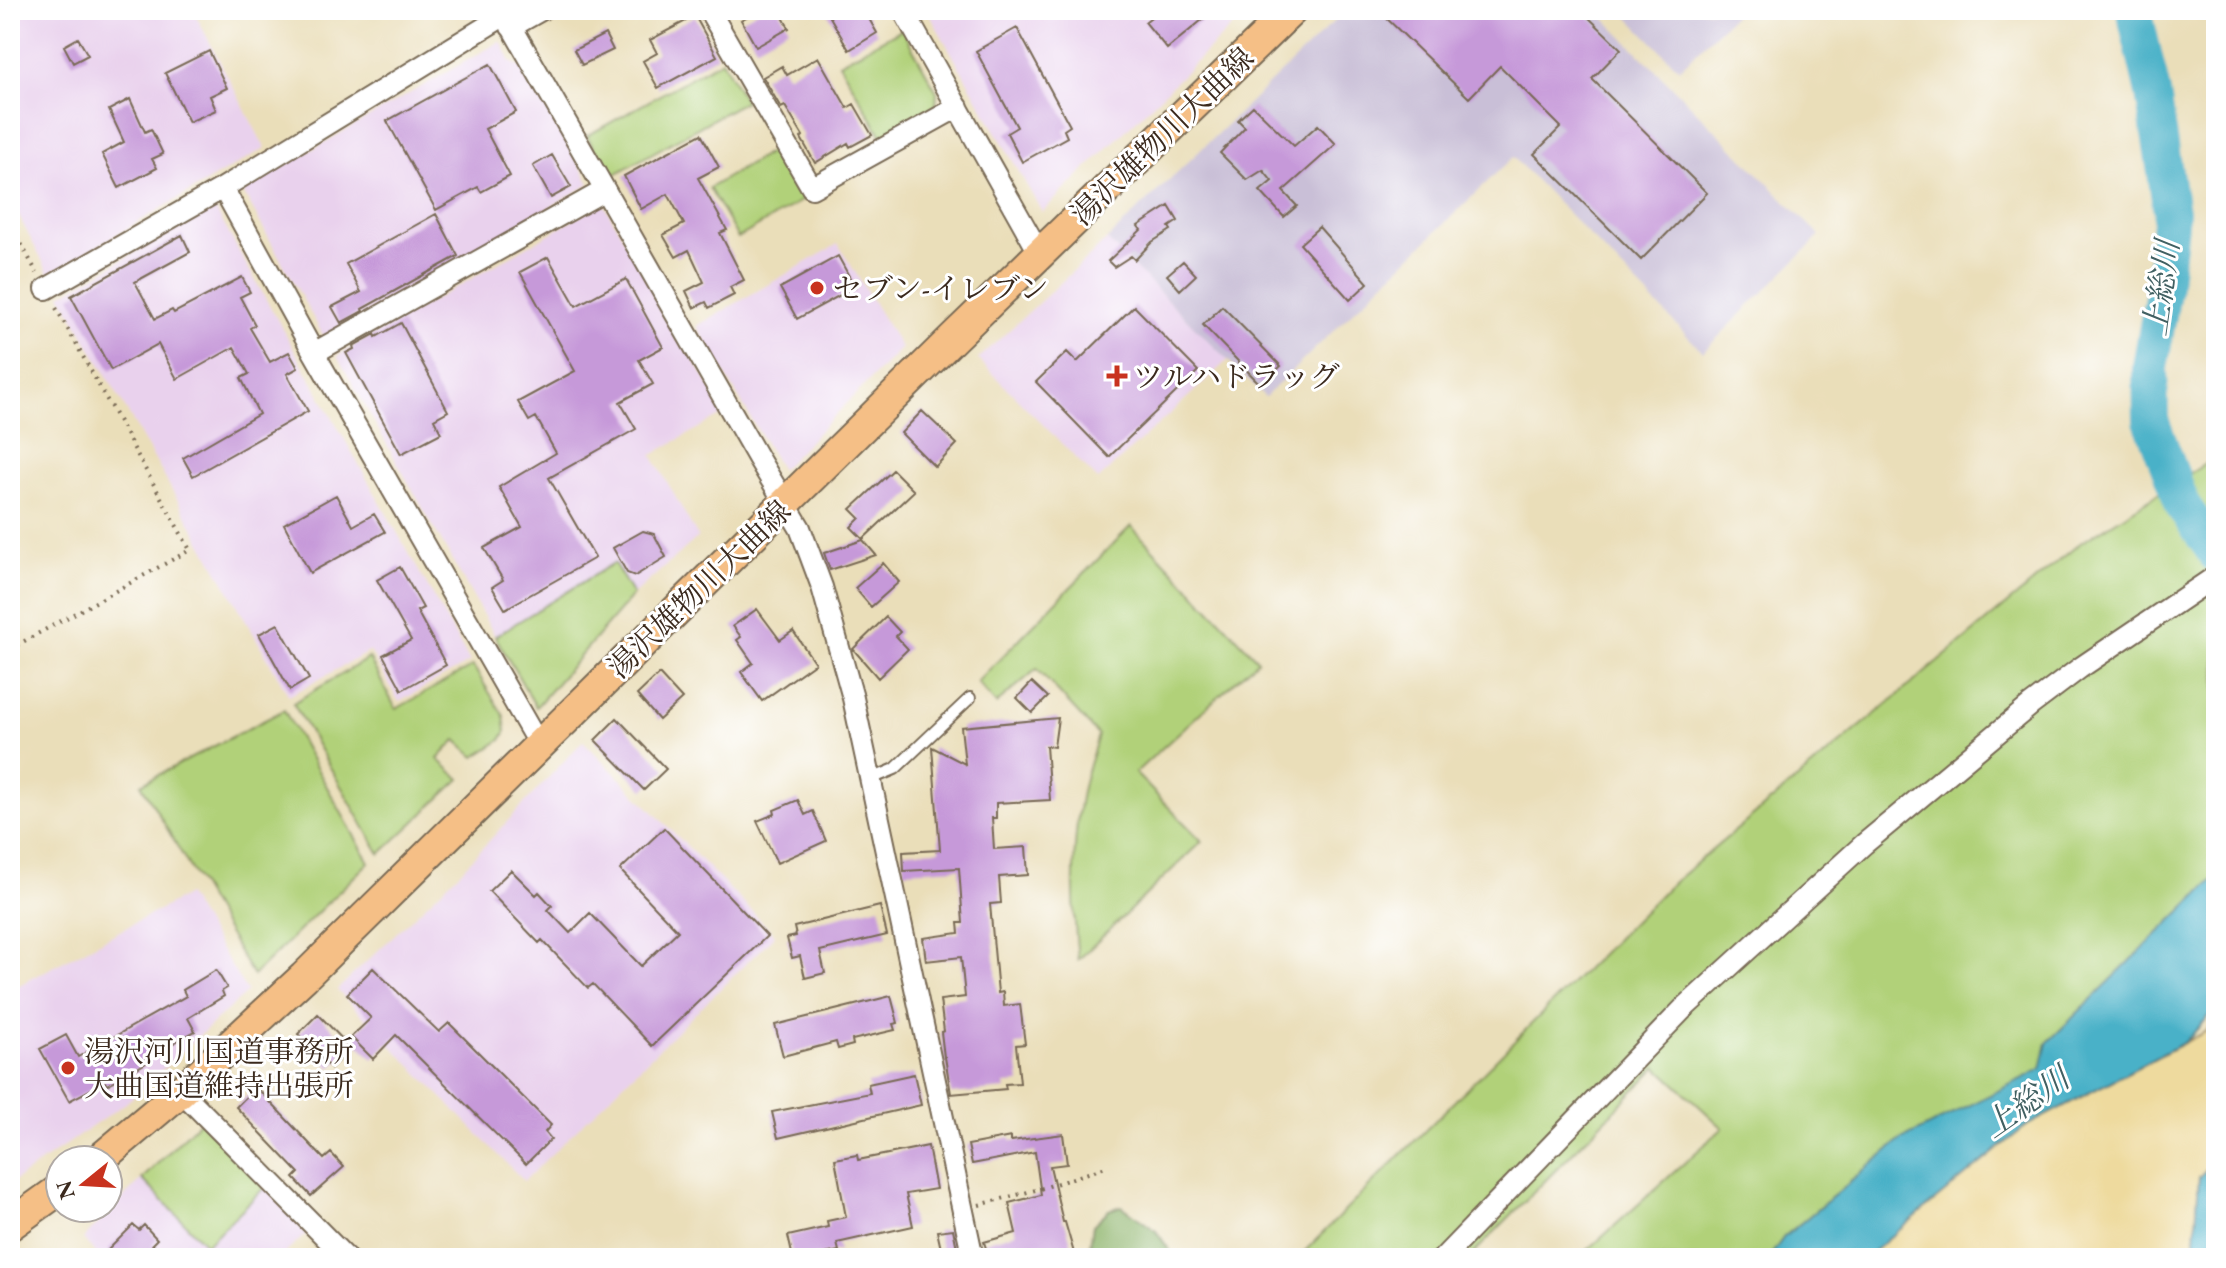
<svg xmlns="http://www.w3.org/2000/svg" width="2226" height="1268" font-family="'EB Garamond','Noto Serif JP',serif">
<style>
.built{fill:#e9d1ed}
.industrial{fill:#c9bfd7}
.green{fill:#b1d179;stroke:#767e4c;stroke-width:2}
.forest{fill:#8cb369;stroke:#646e44;stroke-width:2}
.sand{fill:#eeda9e;stroke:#94825e;stroke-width:2}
.water{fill:#49b1c8;stroke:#426e73;stroke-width:2}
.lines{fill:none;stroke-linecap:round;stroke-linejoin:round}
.river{stroke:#49b1c8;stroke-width:36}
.building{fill:#c699d9}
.service-casing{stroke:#786954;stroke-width:14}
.minor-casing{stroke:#786954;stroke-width:24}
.primary-casing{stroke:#786954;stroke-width:34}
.path{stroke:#786954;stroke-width:4;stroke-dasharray:2 6;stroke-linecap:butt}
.service{stroke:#fff;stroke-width:10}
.minor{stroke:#fff;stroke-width:20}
.primary{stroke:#f5bf86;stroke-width:30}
.poi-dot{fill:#c8321e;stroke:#fff;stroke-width:3}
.labels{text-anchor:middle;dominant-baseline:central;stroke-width:6;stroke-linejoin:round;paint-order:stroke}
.street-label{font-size:30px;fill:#3b2a1e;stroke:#fff}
.poi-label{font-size:30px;fill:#3b2a1e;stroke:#fff;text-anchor:start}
.water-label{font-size:32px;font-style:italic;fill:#416062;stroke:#fff}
</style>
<rect width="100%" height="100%" fill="#fff"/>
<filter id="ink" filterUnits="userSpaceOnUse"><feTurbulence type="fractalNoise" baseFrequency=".0125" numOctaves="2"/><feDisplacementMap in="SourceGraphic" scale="16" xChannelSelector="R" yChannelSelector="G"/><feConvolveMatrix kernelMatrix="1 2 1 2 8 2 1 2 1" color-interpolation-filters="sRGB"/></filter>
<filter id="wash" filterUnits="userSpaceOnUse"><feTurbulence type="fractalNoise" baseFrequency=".006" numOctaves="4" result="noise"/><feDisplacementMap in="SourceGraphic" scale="32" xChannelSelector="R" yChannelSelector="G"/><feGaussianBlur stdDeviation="1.8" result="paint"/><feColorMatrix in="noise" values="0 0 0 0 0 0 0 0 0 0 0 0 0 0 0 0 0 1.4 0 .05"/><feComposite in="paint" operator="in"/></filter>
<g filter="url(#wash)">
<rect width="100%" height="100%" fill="#eadeb9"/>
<path class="built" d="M33,10H193L265,148L49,274L10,199V22Z
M927,10H1249L1042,212Z
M501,41L511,62L529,72L590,184L324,337L242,190Z
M603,203L725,413L652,455L698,537L633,595L614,563L495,636L337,356Z
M214,207L470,662L399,702L370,651L289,696L61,295Z
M1107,240L1228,360L1098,480L978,359Z
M838,244L901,348L781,470L697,326Z
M583,741L775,935L524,1181L337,990L460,872Z
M187,895L247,992L126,1103L10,1184V990Z
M142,1179L206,1245L265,1187L306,1234L280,1258H100L83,1239Z"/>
<path class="industrial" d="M1346,10H1596L1820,236L1703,352L1513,157L1265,397L1107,240Z
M1621,10H1739L1679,69Z"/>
<path class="green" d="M902,29L937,92L936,106L883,138L839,63Z
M722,60L745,101L610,177L587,136Z
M777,148L806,198L738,238L709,188Z
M2216,457V877L2047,1043L2042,1069L1901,1140L1784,1237L1769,1258H1579L1723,1128L1657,1067L1469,1258H1298L1668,887L2079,544Z
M1131,526L1258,660L1135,773L1202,841L1078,960C1072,901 1071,836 1085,778C1089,764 1094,750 1098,735L1037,669L996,704L977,682Z
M614,563L633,595L536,707L495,636Z
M369,658L396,709L473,666L504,716L506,731L501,740L475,757L456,740L438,759L460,779L380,854L293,703Z
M284,710L369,862L253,976L141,784Z
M200,1121L265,1187L206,1245L142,1179Z"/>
<path class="forest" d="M1122,1206L1156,1231L1175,1258H1091L1089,1251L1093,1225L1109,1210Z"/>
<path class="sand" d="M2216,1026V1159L2199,1177L2194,1258H1865L2026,1126Z"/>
<path class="water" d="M2216,877V1009L2185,1042L2026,1126L1865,1258H1769L1784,1237L1901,1140L2041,1069L2047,1043Z
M2216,1159V1258H2194L2199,1177Z"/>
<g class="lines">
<path class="river" d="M2134,10L2153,93L2171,212L2163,292L2150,367L2151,420L2183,506L2216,554"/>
</g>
<g id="blocks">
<path class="building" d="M759,10H779L789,28L756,47L741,20Z
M826,10H864L877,33L849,50Z
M1160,10H1214L1167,49L1145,22Z
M1378,10H1581L1621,49L1592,79L1707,193L1641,260L1534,154L1561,127L1500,66L1469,98Z
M695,16L717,56L658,88L643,61L657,53L650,40Z
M1017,28L1070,126L1064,130L1067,137L1022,162L1007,133L1017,127L976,51Z
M605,34L613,50L582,65L574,50Z
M78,38L88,55L73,63L64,46Z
M209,51L227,88L210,96L216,110L189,122L165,73Z
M818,57L847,108L854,104L872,135L850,147L848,143L815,163L801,138L803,136L785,106L781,108L763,77L782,66L787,75Z
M490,64L516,112L485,129L510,176L481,192L478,187L436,210L387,121Z
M130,99L145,132L151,129L163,154L152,159L157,168L119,188L102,154L124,142L109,110Z
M1253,106L1294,146L1318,125L1336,144L1283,191L1297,206L1284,217L1260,191L1272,181L1263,170L1247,180L1220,153L1245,127L1238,120Z
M701,134L719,167L698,178L727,230L720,233L744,280L730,287L734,295L709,308L706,302L694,308L686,291L704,282L689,250L676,257L663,235L684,224L668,194L641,209L624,176Z
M552,155L571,187L551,198L533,166Z
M1169,206L1178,221L1169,227L1171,230L1152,242L1135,260L1131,256L1114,267L1108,261L1141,230L1138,226Z
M436,214L458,256L362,309L363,311L341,323L332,307L361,292L346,264Z
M1319,227L1368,283L1350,300L1300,244Z
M182,235L190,252L135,282L155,319L172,310L174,313L242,277L250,292L240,297L255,325L250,328L270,362L289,352L298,368L287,374L308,411L193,476L183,458L259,414L241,378L249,374L234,347L177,379L158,344L111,370L71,296Z
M838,256L855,287L797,319L780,288Z
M548,257L576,306L626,279L663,347L639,360L653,384L620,402L636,429L549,478L595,558L505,609L492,587L503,580L484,548L522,527L499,487L556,453L536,417L529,421L518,402L575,371L520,272Z
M1183,261L1196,275L1180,290L1167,275Z
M1134,306L1198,371L1109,457L1036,382L1067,352L1077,362Z
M1222,306L1281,366L1261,385L1203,325Z
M401,323L448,411L434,419L441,433L401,454L346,353L354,349L353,346L375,334L376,337Z
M922,411L957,444L935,467L901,433Z
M893,470L914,491L863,539L851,527L860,518L851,509Z
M336,495L353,526L374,514L385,532L310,573L284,524Z
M643,531L654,534L666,557L635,576L627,573L613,548Z
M863,540L876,555L830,570L824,553Z
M883,563L899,582L871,607L855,588Z
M400,567L423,608L417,611L446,665L402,690L383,655L411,640L377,580Z
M757,609L780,640L793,631L815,663L762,701L741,672L753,663L737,640L741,637L733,626Z
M886,617L900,632L896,636L908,649L878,678L853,649Z
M278,624L309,679L290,690L259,634Z
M659,674L682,699L659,720L637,695Z
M1032,682L1048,697L1032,713L1017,698Z
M617,718L666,769L644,790L595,740Z
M1058,718L1054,747L1046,746L1050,800L996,803V818H992L994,849L1026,847L1028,875L999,877L1001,903L990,904L998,993L1003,992L1004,1006L1020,1004L1025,1044L1016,1045L1020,1083L1005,1084L1006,1089L951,1094L945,1057H944L941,1032L944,1031L940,1000L965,997L961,957L926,961L923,938L959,933L958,923H963L959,868L904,871L903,852L940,850L932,747L965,764L961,727Z
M798,800L805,815L813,811L826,841L777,863L757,821L775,814L774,810Z
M664,828L767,936L652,1046L593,984L588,988L542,940L539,943L489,891L511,870L536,895L539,892L552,906L548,910L570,933L590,913L641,966L678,931L620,870Z
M880,906L887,935L820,951L825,973L805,978L800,956L792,958L787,938L796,936L794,927Z
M373,968L439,1032L449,1023L551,1125L545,1132L551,1139L526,1164L396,1035L373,1059L351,1037L371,1018L347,994Z
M216,970L227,988L222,991L224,996L188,1018L195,1031L145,1059L146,1063L107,1085L105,1082L69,1101L40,1049L66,1035L78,1057L186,996L183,990Z
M891,996L898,1023L893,1024L895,1030L852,1040L853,1045L838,1049L836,1042L783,1056L775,1025Z
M318,1014L351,1048L331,1068L298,1034Z
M914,1074L921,1105L778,1138L772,1112L870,1093L868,1084Z
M256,1087L324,1159L331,1153L344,1167L311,1196L294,1178L299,1173L236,1107Z
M1063,1134L1067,1164L1050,1166L1063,1222H1065L1074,1253L1055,1258H989L984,1242L1016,1233L1009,1203L1041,1195L1035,1152L972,1164L968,1145L1011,1137V1141Z
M928,1146L936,1189L906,1194L913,1226L837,1243L839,1251L805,1258H793L788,1236L828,1227L827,1221L846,1217L835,1159L857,1155L858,1160Z
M133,1225L139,1230L144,1225L157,1239L152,1244L166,1258H116L108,1250Z
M953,1229L959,1258H943L937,1231Z"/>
</g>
</g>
<g filter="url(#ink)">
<use href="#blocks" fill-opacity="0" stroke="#786954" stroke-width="2"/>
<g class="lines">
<g class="service-casing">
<path id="service" d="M871,779L895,769L970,698"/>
</g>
<g class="minor-casing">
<path id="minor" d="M502,10L758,458L800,528L822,587L853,698L973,1258
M709,10L812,188L958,107
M903,10L1040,254
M511,27L541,10
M223,188L314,353L539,745
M46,289L223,188L505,15
M314,353L605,190
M181,1091L346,1258
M1443,1258L1683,1009L1864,844L2031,705L2080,668L2216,576"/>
</g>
<g class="primary-casing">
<path id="primary" d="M99,1160L181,1091L304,977L954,337L1292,10
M10,1225L60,1189"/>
</g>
<path class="path" d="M10,223L37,273
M10,649L190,550L55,306
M979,1205L1043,1188L1109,1166"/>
<use href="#service" class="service"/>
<use href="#minor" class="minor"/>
<use href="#primary" class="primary"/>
</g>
</g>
<g class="poi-dot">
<circle cx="817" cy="288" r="8"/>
<path d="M1113 364h8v8h8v8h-8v8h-8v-8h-8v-8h8z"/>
<circle cx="68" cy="1068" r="8"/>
</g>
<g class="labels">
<g class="street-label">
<text transform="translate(1162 136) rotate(-44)">湯沢雄物川大曲線</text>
<text transform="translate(699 589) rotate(-44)">湯沢雄物川大曲線</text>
</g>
<g class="poi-label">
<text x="833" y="288">セブン-イレブン</text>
<text x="1133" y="376">ツルハドラッグ</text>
<text x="84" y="1051">湯沢河川国道事務所<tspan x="84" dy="34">大曲国道維持出張所</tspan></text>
</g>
<g class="water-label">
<text transform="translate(2161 288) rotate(-82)">上総川</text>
<text transform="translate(2026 1102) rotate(-35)">上総川</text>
</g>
</g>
<rect width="2226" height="1268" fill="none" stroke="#fff" stroke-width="40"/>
<g transform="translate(84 1184) rotate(252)"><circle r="38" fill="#ffffff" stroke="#b1aaa5" stroke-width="2"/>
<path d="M0-6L14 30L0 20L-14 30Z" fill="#c8321e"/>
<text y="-12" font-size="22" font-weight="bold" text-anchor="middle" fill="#3b2a1e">N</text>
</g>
</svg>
